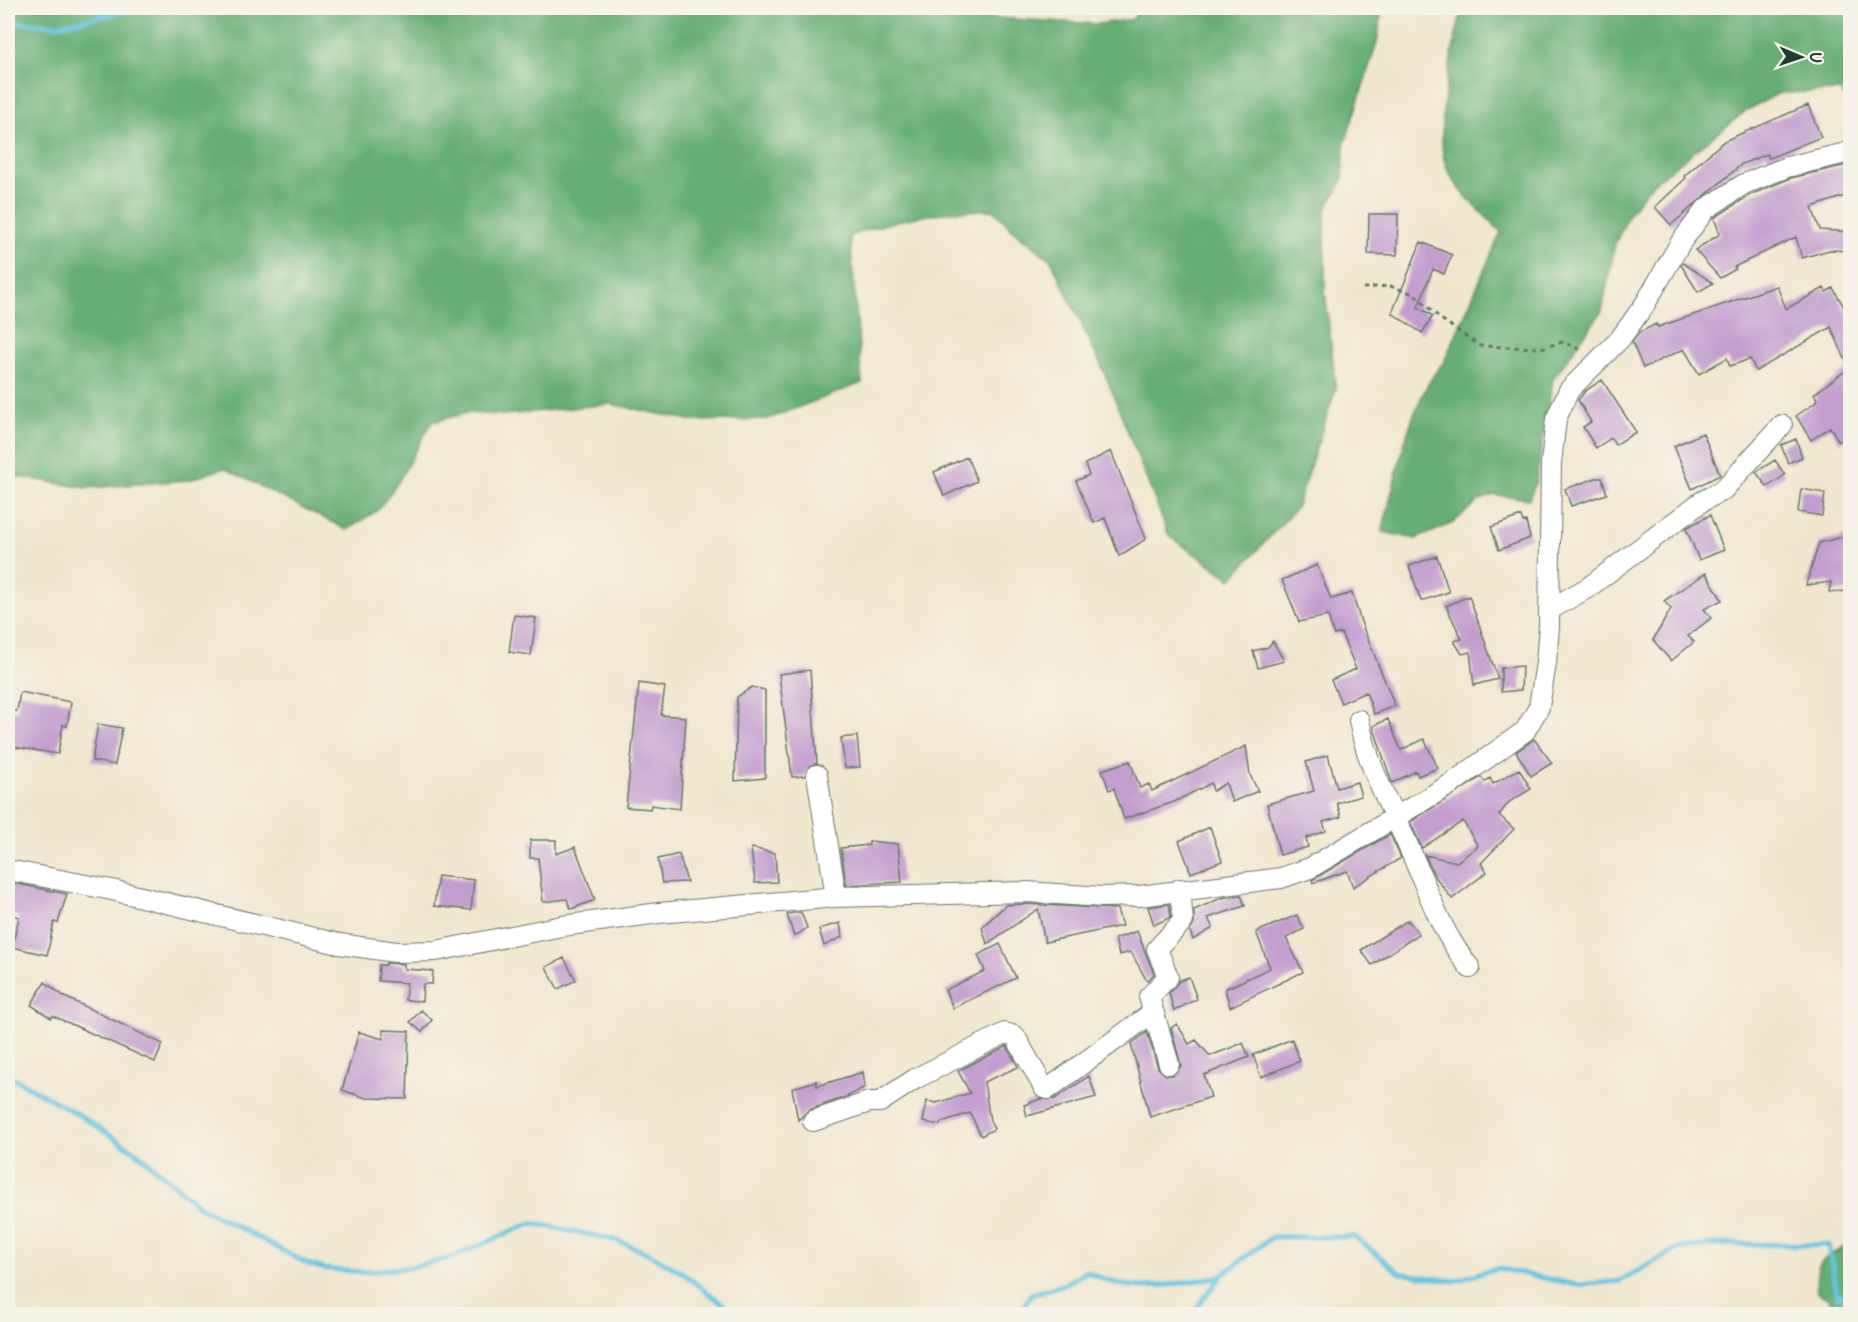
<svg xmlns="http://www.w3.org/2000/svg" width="1858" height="1322" font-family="Pangolin,sans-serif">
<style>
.forest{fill:#66ae75;stroke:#427654;stroke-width:1.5}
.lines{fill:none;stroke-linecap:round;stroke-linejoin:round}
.stream{stroke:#64c5e2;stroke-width:5}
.building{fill:#c29ecf}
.minor-casing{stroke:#68786a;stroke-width:22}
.path{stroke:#68786a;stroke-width:3;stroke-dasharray:4.5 4.5;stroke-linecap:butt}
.minor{stroke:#fff;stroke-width:20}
</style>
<rect width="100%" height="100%" fill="#f7f3e8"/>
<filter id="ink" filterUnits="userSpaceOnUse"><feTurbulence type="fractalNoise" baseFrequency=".0167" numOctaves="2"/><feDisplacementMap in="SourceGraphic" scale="12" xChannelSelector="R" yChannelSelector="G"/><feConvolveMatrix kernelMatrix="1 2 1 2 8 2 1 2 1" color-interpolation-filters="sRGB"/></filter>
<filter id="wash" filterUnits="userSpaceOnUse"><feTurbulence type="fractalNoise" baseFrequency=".008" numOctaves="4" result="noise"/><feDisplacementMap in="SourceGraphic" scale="24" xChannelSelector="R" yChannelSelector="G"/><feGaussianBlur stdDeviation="1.35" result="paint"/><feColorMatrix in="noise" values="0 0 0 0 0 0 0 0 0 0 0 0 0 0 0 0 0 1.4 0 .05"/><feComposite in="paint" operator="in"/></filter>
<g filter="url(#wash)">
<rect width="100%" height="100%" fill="#f1e7cf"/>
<path class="forest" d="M8,8H826L1098,24L1133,19L1140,8H1382L1377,42L1344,146L1343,180L1325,211V291L1336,389L1296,508L1231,579L1169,536L1105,374L1051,260L1016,233L993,210C943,210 896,218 850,236L862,383L768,419L695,421L610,404L503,415L467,413L432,422L398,482L378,510L347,530L224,468L189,480L87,488L8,475Z
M1462,8H1850V103L1840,91L1779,93L1746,111L1651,185L1630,212L1615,244L1602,311L1553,379L1536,482L1529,499L1493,495L1478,501L1453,523L1416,539L1382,532C1396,480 1408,401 1444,362L1501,232C1483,213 1458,193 1447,168C1432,137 1454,43 1462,8Z
M1850,1244V1314H1814L1832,1301L1817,1292C1813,1260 1825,1258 1850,1244Z"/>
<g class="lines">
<path class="stream" d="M8,22L57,25L143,8
M8,1075L79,1115L139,1154L200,1207L308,1264L325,1269L363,1272L412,1267L450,1258L531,1223L615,1240L648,1253L681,1272L736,1314
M1019,1314L1031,1294L1065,1284L1087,1271C1133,1298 1172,1284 1221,1276
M1192,1314L1222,1275L1272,1237H1355L1400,1273L1454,1281L1497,1268L1577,1285L1620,1281L1679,1248L1725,1244L1828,1245L1838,1297L1850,1294"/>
</g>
<g id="blocks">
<path class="building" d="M1808,105L1821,137L1769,158L1767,154L1742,164L1671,225L1655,207L1686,178L1684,176L1724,141Z
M1851,164V194L1812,207L1820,230L1851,232V251L1829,250L1802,258L1796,237L1734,267L1736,269L1720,278L1695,250L1720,234L1714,218L1750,195L1791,178Z
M1369,214H1398L1397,255L1368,254Z
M1421,242L1452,255L1444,274L1433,269L1418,307L1433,316L1422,333L1392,313Z
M1683,263L1713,283L1698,292L1681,265Z
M1777,286L1786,309L1824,288L1826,292L1833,288L1851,319V434L1839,442L1830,427L1811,440L1796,416L1815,403L1817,399L1814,394L1849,368L1831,327L1756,371L1750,359L1730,366L1727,358L1699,374L1684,349L1643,368L1632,342L1640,332L1656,324L1658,327Z
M1602,380L1636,432L1615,445L1611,438L1596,448L1583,427L1591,422L1578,400L1585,391Z
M1703,433L1720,475L1692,489L1674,446Z
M1796,439L1802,457L1788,463L1781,445Z
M1111,451L1146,539L1119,556L1105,518L1094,523L1076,481L1089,475L1085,464Z
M967,457L977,481L944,496L934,472Z
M1775,460L1785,475L1767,487L1756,472Z
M1596,478H1602L1607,494L1571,506L1565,489Z
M1801,489L1825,493L1822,516L1798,512Z
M1710,515L1724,550L1699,560L1686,528Z
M1521,516L1523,522L1526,521L1530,538L1499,550L1491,527Z
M1851,535V591L1829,592L1831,582L1806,585L1819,543Z
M1437,556L1449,592L1421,601L1409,566Z
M1317,565L1331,599L1352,593L1361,622L1395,706L1374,714L1366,692L1341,703L1331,680L1356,669L1341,633L1334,635L1328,616L1299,622L1282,580Z
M1706,573L1722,600L1704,609L1711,618L1688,636L1694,642L1671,661L1653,640L1671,609L1664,601Z
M1469,596L1498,679L1474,685L1470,652L1462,654L1454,641L1462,639L1446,606Z
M514,615L536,618L531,655L509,652Z
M1273,641L1284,661L1258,668L1253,651L1268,647Z
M1522,666L1521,690L1501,692V668Z
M810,670L817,763L809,766L805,776L792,777L779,674Z
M639,683L665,687L661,715L686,717L680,809L651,805L650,809L626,807Z
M752,687L765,690V778L735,781L737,697Z
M20,692L71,702L67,726L63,725L58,754L8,746V710L17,711Z
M1388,719L1401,750L1424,739L1438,768L1418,776L1416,771L1392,783L1373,726Z
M98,724L122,728L115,765L92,761Z
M857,736L860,767L845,768L841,738Z
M1534,739L1552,763L1531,776L1516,752Z
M1246,746L1250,775L1258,791L1232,802L1226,783L1213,791L1211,783L1174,802L1124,819L1114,788L1109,790L1102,770L1130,761L1140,788L1149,784L1152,791Z
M1328,755L1337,788L1357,782L1361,796L1337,803L1341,817L1323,822L1326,831L1306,838L1308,847L1280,855L1267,804L1314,791L1306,762Z
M1519,769L1531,789L1509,802L1499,815L1514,829L1481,863L1487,872L1452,899L1434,875L1425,855L1457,862L1478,846L1463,821L1422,848L1410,822L1481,777L1485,782L1490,778L1493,784Z
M1210,827L1222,861L1191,873L1179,841Z
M1390,834L1401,858L1353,887L1347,871L1313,883L1312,880Z
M530,840H556V854L575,847L595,900L571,909L567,899L543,902L538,858H530Z
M869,841L898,844L902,882L846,885L841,848L869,845Z
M751,848L775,853L777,882L755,883Z
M679,854L687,882L662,883L658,859Z
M438,876L474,880L471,910L434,906Z
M8,882L67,894L58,923L54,922L47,955L12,947L19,917L8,914Z
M1241,895L1245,906L1208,918L1213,928L1193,940L1190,931L1194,924V910L1221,898Z
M1027,904L1117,909L1122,926L1045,942L1038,909L987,944L982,927L1006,905Z
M1169,904L1171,917L1154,925L1148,907Z
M801,912L807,928L794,937L787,914Z
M1297,915L1304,929L1286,938L1303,972L1230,1007L1225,989L1270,968L1256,932Z
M1408,920L1419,934L1372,965L1361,950Z
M840,923L842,937L824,946L819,929Z
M1137,931L1154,974L1147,981L1131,952L1119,955L1115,939Z
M1000,944L1016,978L953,1008L945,990L985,971L978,955Z
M564,958L576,980L558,989L546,967Z
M386,963L404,964V969L433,971L432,984H423L422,1001L405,1000L407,983L378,981L379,965H386Z
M1189,977L1197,999L1174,1011L1169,993L1179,981Z
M45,982L65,997L163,1044L155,1062L53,1016L51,1018L31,1005Z
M421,1010L432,1020L422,1032L410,1022Z
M1177,1024L1189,1044L1196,1040L1210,1056L1243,1043L1249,1057L1204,1075L1211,1097L1150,1117L1131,1044L1147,1032L1158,1068L1166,1075H1173L1181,1066L1171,1028Z
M383,1030L409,1031L407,1099L366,1098L342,1090L359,1032L383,1039Z
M1292,1039L1300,1061L1261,1077L1253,1055Z
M1007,1046L1018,1067L984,1082L990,1121L994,1129L981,1136L970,1113L941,1122L940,1125L923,1122L927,1101L936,1103L970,1093L958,1071Z
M863,1072L865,1087L846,1097L809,1110L798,1120L792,1088L816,1081L817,1086Z
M1089,1076L1096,1097L1027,1116L1024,1105L1040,1099H1055Z"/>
</g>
</g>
<g filter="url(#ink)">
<use href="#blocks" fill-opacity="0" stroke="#68786a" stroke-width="1.5"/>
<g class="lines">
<g class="minor-casing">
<path id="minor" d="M1549,610L1589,587L1701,502L1723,490L1782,425
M1359,720C1368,771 1394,811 1413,857C1431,898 1441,932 1470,968
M817,775L836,897
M8,870L112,890L339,944L396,952L436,951L562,926L659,913L836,897L1027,892L1102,897L1139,896L1281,878L1310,868L1451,784L1525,731L1539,707L1546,663L1549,626L1551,463L1556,419L1569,390L1620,339L1645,304L1681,242L1706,209L1744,184L1787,167L1850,152
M1169,1064L1149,997L1168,977L1157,949L1183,921L1180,889
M813,1121L869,1102H880L915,1079L1005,1033L1015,1036L1044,1088L1048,1089L1152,1013"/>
</g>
<path class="path" d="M1363,288L1390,286L1414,294L1441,319L1480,346L1541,348L1563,342L1583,351"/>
<use href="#minor" class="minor"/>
</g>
</g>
<rect width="1858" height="1322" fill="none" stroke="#f7f3e8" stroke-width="30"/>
<g transform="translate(1801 57) rotate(92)" stroke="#f7f3e8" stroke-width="4.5" paint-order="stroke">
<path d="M0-4.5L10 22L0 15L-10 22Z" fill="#1f3d34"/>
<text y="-9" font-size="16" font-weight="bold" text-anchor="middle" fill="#1f3d34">U</text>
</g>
</svg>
